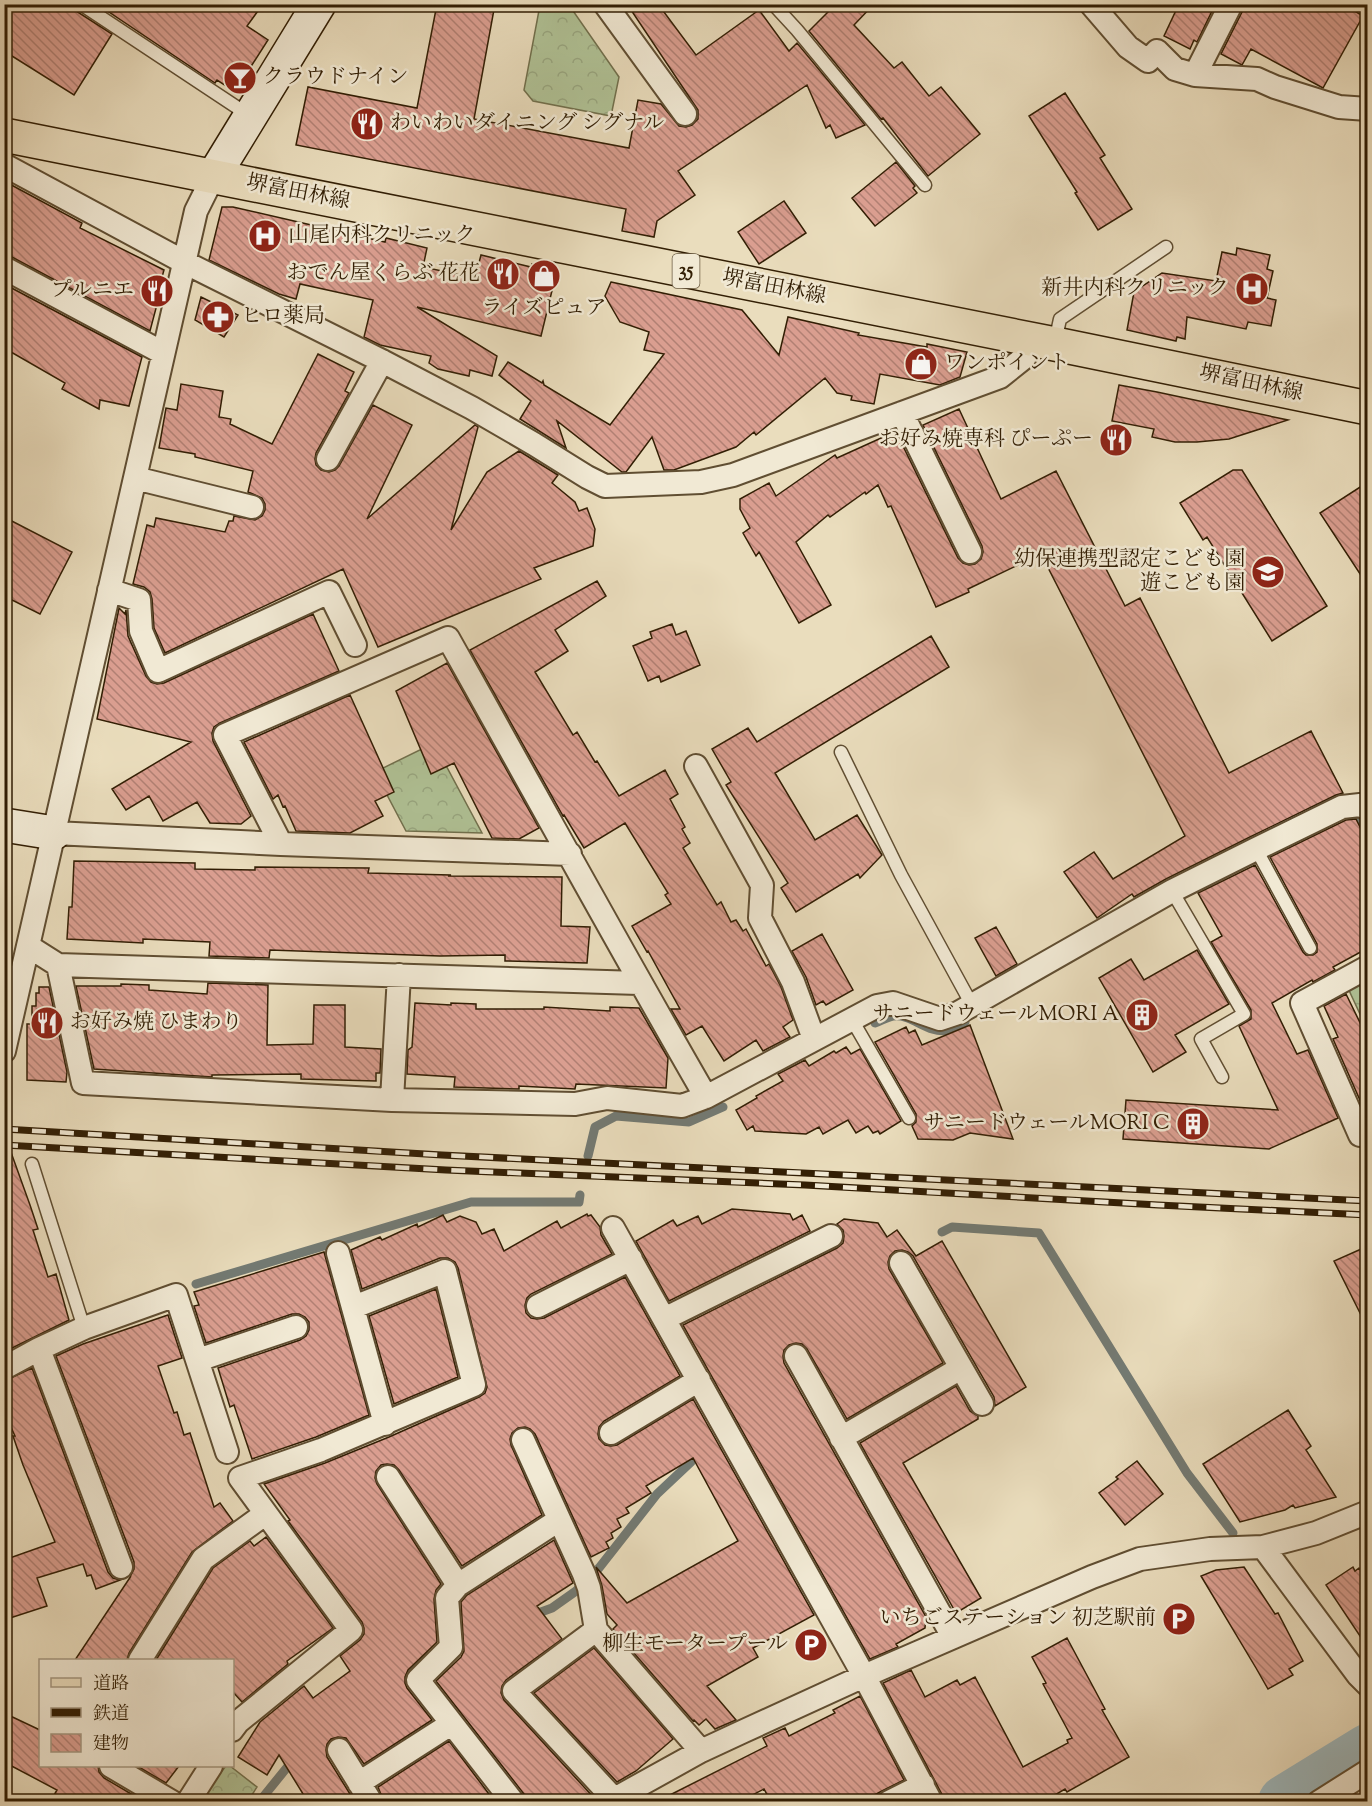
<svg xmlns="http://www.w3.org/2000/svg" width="1372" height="1806" font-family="'Sorts Mill Goudy','Noto Serif JP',serif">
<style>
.forest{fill:url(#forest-crowns);stroke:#71704d;stroke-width:1.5}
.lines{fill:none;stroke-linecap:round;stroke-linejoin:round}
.stream{stroke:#737a73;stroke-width:9}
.river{stroke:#9eb8bd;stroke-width:54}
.building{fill:url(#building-back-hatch);stroke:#321e04;stroke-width:1.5}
.lane-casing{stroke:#604e32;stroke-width:15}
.street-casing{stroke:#604e32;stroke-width:26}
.secondary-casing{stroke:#321e04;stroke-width:36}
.primary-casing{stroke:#321e04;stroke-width:36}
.lane{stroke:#f1e9d4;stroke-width:12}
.street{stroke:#f1e9d4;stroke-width:22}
.secondary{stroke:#f1e9d4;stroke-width:33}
.primary{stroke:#eaddbd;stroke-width:33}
.rail-casing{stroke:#321e04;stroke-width:7}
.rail{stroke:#f1e9d4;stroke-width:4.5;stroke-dasharray:14;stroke-linecap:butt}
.labels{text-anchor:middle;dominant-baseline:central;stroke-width:5;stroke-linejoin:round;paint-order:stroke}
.shield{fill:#f1e9d4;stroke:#6b5b42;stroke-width:1.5}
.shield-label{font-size:20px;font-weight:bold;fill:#321e04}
.poi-label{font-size:21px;fill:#321e04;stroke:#f1e9d4;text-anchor:end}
.street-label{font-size:21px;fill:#321e04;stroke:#f1e9d4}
</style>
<defs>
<pattern id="forest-crowns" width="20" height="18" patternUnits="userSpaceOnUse" patternTransform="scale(1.5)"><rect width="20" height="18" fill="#b0c296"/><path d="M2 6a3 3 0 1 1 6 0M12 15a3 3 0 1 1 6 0" fill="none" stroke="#98a680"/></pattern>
<pattern id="building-back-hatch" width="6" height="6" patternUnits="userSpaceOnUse" patternTransform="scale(1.5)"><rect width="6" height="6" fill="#da9e90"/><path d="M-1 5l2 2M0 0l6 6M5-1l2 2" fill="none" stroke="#b18073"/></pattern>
</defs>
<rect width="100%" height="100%" fill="#eaddbd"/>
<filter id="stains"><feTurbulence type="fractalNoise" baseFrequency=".00333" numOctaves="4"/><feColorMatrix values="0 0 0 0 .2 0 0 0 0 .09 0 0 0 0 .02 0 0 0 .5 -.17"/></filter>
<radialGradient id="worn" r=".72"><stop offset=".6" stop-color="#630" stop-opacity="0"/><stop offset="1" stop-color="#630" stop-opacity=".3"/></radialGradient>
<path class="forest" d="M540,5H569L619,77L611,116L533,101L524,90Z
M434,743L482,833L406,831L375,772Z
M1364,977L1367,986V1027H1366L1347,986Z
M226,1766H230L257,1787L248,1801L202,1802L206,1791Z"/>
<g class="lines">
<path class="stream" d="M1353,820L1359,821L1368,825
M875,1023C881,1021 887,1017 893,1016C912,1013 928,1035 948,1030C953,1029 959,1024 965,1022
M588,1156L595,1127L616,1116L689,1122L723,1107
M942,1232L952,1227L1039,1233L1187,1473L1233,1533
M196,1284L471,1202H579L580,1195
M530,1616L552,1608L576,1591L599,1568L657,1494L691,1462
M399,1683L425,1654
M317,1746L340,1738L351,1731
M259,1802L293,1760"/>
<path class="river" d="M1285,1802L1368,1751"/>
</g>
<path class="building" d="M4,4H73L76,11L112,34L74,95L4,51Z
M97,4H263L247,26L268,40L250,68L252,70L237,93L217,80L215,83Z
M437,4H495L474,119L629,148L638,100L661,104L679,126L686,127L692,125L698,119V110L627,4H658L696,55L759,10L789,51L797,43L865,125L836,138L830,125L826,128L807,85L678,171L695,195L657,221L654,237L622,231L626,209L296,145L308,87L417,108Z
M836,4H874L854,25L894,68L902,62L929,96L941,87L980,134L928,176L883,118L881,119L809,31Z
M1179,4H1198L1212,11L1197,42L1194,40L1190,49L1164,36Z
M1244,4H1343L1363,16L1323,88L1251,49L1242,65L1221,54L1243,10Z
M1065,93L1105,155L1100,158L1132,209L1098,230L1075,193L1077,192L1029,116Z
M896,162L915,186L913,188L917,193L875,226L852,198Z
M4,181L82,223L80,228L164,270L162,277L164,278L150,331L10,256L4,255Z
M784,201L806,233L759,264L738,232Z
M222,207H233L385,242L386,238L427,248L423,267L475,278L481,255L531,267L532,264L557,270L541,336L417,307L497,356L492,376L470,370L469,376L438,369L429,363L431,356L380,345L364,337L373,300L300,284L296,299L279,294L209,260Z
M1237,248L1270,255L1267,269L1273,271L1267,298L1276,300L1271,326L1248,322L1246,329L1187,317L1185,339L1177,337L1176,341L1127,330L1134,292L1162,273L1216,281L1222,252L1236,255Z
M611,282L742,310L779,355L788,317L859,333L858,335L927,347V344L967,352L960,377L940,385L880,374L874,404L851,400L852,396L837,393L825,378L756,435L754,432L736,447L674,470H664L652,437L626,472H622L557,421L566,448L520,419L531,401L499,375L508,362L542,383L543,381L544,385L610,425L664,354L644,350L649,332L620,322L605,296Z
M4,284L142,357L129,406L100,400L99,409L62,389L65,383L4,348Z
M201,297L238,315L224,337L195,320Z
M318,354L354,372L345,391L349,393L316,453L315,459L316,465L321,470L329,472L335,470L339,466L373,405L412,425L367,519L475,425L478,427L451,530L487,472L519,451L558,475L552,483L575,502L579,511L587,508L595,529L593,546L534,568L541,579L378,647L343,569L165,653L154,628L152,599L150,592L144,587L133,584L147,525L154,527L156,518L225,532L229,521H233L234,516L255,520L262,516L265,510V504L262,498L248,492L253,471L195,457V454L159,448L166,408L177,410L181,384L223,391L219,417L231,419L230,424L272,444Z
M1119,385L1157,392L1288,420L1229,439L1197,442H1175L1152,437L1154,429L1112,421Z
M959,409L1001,499L1056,471L1125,606L1140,598L1229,773L1311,731L1343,793L1336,795L1250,837L1166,879L1134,897L1132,894L1097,918L1064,872L1094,852L1113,879L1185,836L1041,554L968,589L969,592L936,607L891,506L888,507L878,485L866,494L865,492L830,517L828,515L796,542L831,605L799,623L759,552L756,556L743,533L750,528L740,509V499L769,483L776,496L835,455L837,458L890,434L893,439L898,436L958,558L963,563L969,565L975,564L981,559L983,552L982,546L923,425Z
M1233,470H1242L1327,606L1272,641L1207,537L1203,540L1180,503Z
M1368,482V586L1320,513Z
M4,517L72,552L40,614L4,596Z
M597,581L606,596L555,630L568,651L535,672L573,735L577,732L595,762L597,761L619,796L665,770L678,794L670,799L685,827L682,829L690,843L683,848L717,905L721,902L731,922L736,920L743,931L746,929L766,966L769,964L781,987L793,1020L783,1027L790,1037L763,1051L756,1040L724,1061L702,1026L686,1035L671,1009H680L648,951L647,952L632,926L671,904L665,895L668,893L625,823L584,848L564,815L563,816L470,650Z
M119,608L125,614L126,610L128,636L146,676L151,682L157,684L164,683L313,614L339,671L220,723L214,727L212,733L213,741L251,816L241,824L210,823L197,802L163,821L149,796L126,810L112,789L191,742L97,719Z
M672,624L676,635L686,631L700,665L661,682L659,676L648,681L633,646L652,638L650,632Z
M931,636L949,667L775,773L815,840L857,815L882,855L860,878L858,874L796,912L781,888L788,883L726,785L731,782L712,749L748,728L757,742Z
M447,663L539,828L519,839L492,838L454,763L431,774L396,691Z
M350,695L394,792L375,801L383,816L350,833L296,831L285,806L283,807L278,795L273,799L244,742Z
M1356,819L1360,827L1368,823V948L1333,967L1335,970L1313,982L1312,980L1272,1003L1297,1054L1308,1050L1338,1118L1269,1149L1123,1139L1126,1100L1278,1110L1239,1026L1251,1019V1010L1211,942L1222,936L1198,893L1255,865L1303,952L1306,955H1313L1317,952V944L1270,857L1346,820Z
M74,861L195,863V869L255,870V867L369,868L368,873L451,875L448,876L562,877L561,926L590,927L587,963L505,961V955L440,956L270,950L269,958L209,956L210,942L143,939V943L67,939L69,907H72Z
M996,927L1017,964L996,976L975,938Z
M822,934L853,990L826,1005L823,1001L816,1005L806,977L792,951Z
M1197,950L1229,1004L1175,1035L1186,1052L1153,1072L1099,978L1131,959L1144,980Z
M208,983L268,985L267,1045L313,1044L314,1005H345V1047L381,1049L380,1073H376V1081L301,1079V1074L212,1075V1077L94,1069L76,986H121V984L149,985V990L207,994Z
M39,987H49L67,1072L66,1082L27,1080V1024H32V1006H36V993H39Z
M1346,994L1368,1039V1105L1363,1107L1333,1039L1338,1037L1324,1006Z
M415,1003L451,1005V1003L476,1004V1009H544V1007L610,1011V1007L639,1008L668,1058L666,1088L576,1084L575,1089L519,1086V1089L454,1087L455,1077L407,1074L408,1050L412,1047Z
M970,1025L1013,1139L970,1133L953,1140L918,1139L912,1126L916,1122V1114L875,1042L906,1027L909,1033L915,1030L922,1045Z
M846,1047L851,1054L860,1049L901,1121L880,1134L878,1131L873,1133L868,1126L856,1133L848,1120L823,1134L819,1127L806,1134L755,1131L753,1126L747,1130L736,1110L757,1098L756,1096L783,1081L778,1074L805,1060L809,1066L834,1051L836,1053Z
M4,1144H8L30,1205L38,1229L33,1230L48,1277L56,1274L69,1320L4,1352Z
M732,1209L790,1214L793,1220L802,1215L810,1231L669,1301L636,1241L673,1220L677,1226L698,1216L702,1224Z
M587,1214L588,1216L591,1215L600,1227L601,1235L612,1254L531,1294L527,1298L525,1305L526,1313L531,1318L537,1319L544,1318L625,1277L680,1376L604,1421L599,1427L598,1434L599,1439L605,1445L611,1446L617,1445L693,1399L814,1615L753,1648L758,1657L707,1686L736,1720L715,1729L706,1719L699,1725L694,1720L693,1721L613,1629L617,1625L607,1614L602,1586L596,1567L627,1603L738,1541L693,1458L646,1486L651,1493L626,1508L629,1513L617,1519L621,1527L611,1533L613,1538L606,1542L609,1548L591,1557L535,1434L530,1429L525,1427L518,1428L512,1433L510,1439L511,1445L542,1515L462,1566L399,1470L394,1465L387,1464L381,1465L376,1471L375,1478L377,1484L441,1584L436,1590L434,1599L437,1642L408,1670L405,1677V1683L407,1688L432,1720L364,1764L346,1738L338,1737L331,1739L327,1744L326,1750L327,1757L355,1802H308L279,1755L267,1775L238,1757L260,1722L304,1686L313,1698L350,1671L340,1656L360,1640L364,1634V1628L362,1622L288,1521L290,1520L264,1484L325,1463L389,1437L479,1397L485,1393L487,1387L458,1268L455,1262L448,1258H440L362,1289L351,1250L380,1237L382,1240L417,1224L418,1227L443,1215L447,1222L460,1216L476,1222L482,1234L494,1229L504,1251L557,1221L561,1228Z
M844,1219L878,1223L887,1237L897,1230L916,1256L942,1241L1026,1387L995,1406L994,1397L913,1256L908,1252L902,1250L895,1251L890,1256L888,1262L889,1269L943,1363L847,1419L807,1349L802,1344L796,1343L789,1345L784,1350L783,1356L784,1363L926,1617L925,1628L896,1644L898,1647L870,1659L683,1325L837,1248L843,1243L844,1236L843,1230L837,1224Z
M1368,1246V1329L1334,1261Z
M324,1252L369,1415L316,1437L252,1459L234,1405L230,1407L218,1368L300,1340L306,1336L309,1330V1322L305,1317L299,1314H292L206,1343L194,1306L199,1305L194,1292Z
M436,1289L458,1377L394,1404L369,1316Z
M168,1315L182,1358L158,1366L174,1413L177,1412L184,1435L190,1433L214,1507L220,1503L233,1521L192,1552L129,1653L127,1660H75L131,1576L130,1577L134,1569V1562L56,1356L83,1344Z
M32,1368L108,1572L113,1578L120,1580L96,1589L91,1575L87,1576L83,1564L37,1578L47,1606L4,1620V1560L55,1542L23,1465L13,1436H15L4,1412V1381Z
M956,1386L970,1411L978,1416V1419L903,1463L981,1598L956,1613L860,1443Z
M1288,1410L1311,1446L1306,1450L1336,1497L1295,1508L1293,1505L1285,1510L1240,1522L1203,1464Z
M1137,1461L1163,1494L1125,1525L1099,1493L1118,1479L1116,1477Z
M266,1537L333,1628L287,1661L288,1664L242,1702L232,1691V1660H156L213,1568L250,1541L254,1546Z
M554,1540L573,1583L537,1606L562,1639L506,1680L502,1686L501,1693L504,1700L596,1800V1802H526L524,1794L436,1681L461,1657L464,1651L461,1602L467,1595Z
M1244,1567L1275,1614L1278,1613L1303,1661L1289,1669L1293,1675L1268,1689L1256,1668L1201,1576L1216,1570Z
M1353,1567L1355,1571L1359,1568L1368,1581V1648L1326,1585Z
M1067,1638L1105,1709L1102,1710L1129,1757L1067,1792L1065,1789L1043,1802H946L883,1683L911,1670L925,1697L957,1680L960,1685L975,1677L1023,1767L1068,1743L1067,1740L1072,1738L1043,1684L1046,1683L1032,1657Z
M594,1648L673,1739L636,1771L617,1782L534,1693Z
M860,1696L904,1780L880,1792L862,1802H771L764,1789L739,1802H656L767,1746L763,1738L785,1728L789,1736L835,1713L833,1710Z
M4,1713L40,1730V1766H98L99,1772L104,1778L145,1802H50L57,1790L4,1762Z
M449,1741L495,1802H384L378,1787Z
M137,1766H179L166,1783Z"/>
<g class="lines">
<g class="lane-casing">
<path id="lane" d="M81,4L250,116
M773,4L797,30L925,185
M1055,342L1060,319L1166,247
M841,752L901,875L972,1005
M1256,849L1310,948
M1172,891L1244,1014L1201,1039L1222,1077
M851,1018L909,1118
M32,1164L84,1328"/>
</g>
<g class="street-casing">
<path id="street" d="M605,4L685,114
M1091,4L1128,47L1148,61L1157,51L1175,69L1195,75L1257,79L1275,87L1339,107L1368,109
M1195,75L1231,4
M4,165L184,262L382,361L472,408L534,444L587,477L605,486L701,482L733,475L1000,377L1025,357L1030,339
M4,268L163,353
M902,413L970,552
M328,459L382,361
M135,478L252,507
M109,590L139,600L141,631L158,671L329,592L355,645
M696,766L762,885L760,918L793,982L814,1039
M54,833L281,844L570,854
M281,844L225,735L448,638C534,791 618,945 706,1097
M28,946L58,965L83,1083L392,1100L575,1104L607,1098L682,1106L706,1097L877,1006L893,1003L940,1019L958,1013L1172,891L1256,849L1342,807L1360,805L1368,809
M58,965L639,983
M4,1051L196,211L213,177
M392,1100L399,975
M1360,1135L1302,1003L1368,967
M613,1228L864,1676L931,1802
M338,1253L385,1424
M901,1263L982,1404
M538,1306L631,1259
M664,1319L831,1236
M39,1349L121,1567
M796,1356L953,1637
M198,1360L296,1327
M4,1368L39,1349L84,1328L176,1295L227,1452
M611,1433L699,1380
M841,1438L961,1368
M523,1440L584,1574L589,1588L596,1630L514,1691L614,1799
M388,1477L458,1585
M1263,1547L1358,1675L1368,1685
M596,1630L701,1751
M140,1660L203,1559L265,1514
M232,1730L238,1722L351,1630L240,1478L321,1450L474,1385L445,1271L354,1307
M339,1750L371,1802
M111,1766L172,1802
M359,1783L451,1724
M188,1802L211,1766
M513,1802L418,1680L451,1647L447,1598L458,1585L559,1520
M609,1802L701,1751L744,1731L864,1676L1092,1577L1140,1559L1210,1549L1263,1547L1316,1533L1368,1512
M889,1802L923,1785
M1319,1802L1368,1771"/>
</g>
<g class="secondary-casing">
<path id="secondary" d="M213,177L319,4
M4,825L54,833"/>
</g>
<g class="primary-casing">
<path id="primary" d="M4,135L1055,344L1368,408"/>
</g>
<use href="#lane" class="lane"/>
<use href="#street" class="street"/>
<use href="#secondary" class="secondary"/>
<use href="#primary" class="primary"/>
<g class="rail-casing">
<path id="rail" d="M4,1129L442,1155L1368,1201
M4,1145L446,1170L805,1185L1158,1205L1368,1215"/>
</g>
<use href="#rail" class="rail"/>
</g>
<defs>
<g id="bar-disc" transform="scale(1.725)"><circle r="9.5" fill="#8f2418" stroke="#f1e9d4"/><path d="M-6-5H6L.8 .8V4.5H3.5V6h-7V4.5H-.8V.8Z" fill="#fff"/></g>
<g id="restaurant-disc" transform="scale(1.725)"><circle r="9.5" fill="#8f2418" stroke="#f1e9d4"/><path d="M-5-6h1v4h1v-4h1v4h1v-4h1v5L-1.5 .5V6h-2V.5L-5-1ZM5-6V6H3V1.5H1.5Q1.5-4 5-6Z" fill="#fff"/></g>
<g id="hospital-disc" transform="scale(1.725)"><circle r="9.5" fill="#8f2418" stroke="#f1e9d4"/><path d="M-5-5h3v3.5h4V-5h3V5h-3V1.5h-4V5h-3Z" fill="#fff"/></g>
<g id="shop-disc" transform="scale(1.725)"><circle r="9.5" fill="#8f2418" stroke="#f1e9d4"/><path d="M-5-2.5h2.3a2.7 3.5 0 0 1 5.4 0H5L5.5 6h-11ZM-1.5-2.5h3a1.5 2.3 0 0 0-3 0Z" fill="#fff"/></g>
<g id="pharmacy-disc" transform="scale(1.725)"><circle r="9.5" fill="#8f2418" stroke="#f1e9d4"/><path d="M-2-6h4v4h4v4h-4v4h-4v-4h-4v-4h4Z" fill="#fff"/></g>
<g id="school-disc" transform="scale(1.725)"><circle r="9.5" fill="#8f2418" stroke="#f1e9d4"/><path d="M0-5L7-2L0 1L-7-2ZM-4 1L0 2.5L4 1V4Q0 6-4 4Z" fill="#fff"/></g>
<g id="building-disc" transform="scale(1.725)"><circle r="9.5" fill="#8f2418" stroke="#f1e9d4"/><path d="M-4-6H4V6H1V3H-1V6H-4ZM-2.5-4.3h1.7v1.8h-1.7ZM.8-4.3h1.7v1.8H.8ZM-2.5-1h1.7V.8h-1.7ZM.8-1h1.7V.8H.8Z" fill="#fff"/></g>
<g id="parking-disc" transform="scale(1.725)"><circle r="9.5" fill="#8f2418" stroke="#f1e9d4"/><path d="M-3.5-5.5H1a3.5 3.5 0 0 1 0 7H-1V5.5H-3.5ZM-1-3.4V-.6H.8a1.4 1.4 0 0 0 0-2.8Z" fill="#fff"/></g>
</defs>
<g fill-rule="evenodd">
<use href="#bar-disc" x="240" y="78"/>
<use href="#restaurant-disc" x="367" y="124"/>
<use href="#hospital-disc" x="265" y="236"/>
<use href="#restaurant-disc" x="503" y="274"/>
<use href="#shop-disc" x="544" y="276"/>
<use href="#hospital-disc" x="1252" y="289"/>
<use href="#restaurant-disc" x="157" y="291"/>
<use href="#pharmacy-disc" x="218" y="317"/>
<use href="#shop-disc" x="921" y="364"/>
<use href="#restaurant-disc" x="1116" y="440"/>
<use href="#school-disc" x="1268" y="572"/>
<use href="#building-disc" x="1142" y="1015"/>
<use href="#restaurant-disc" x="47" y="1023"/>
<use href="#building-disc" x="1193" y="1124"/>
<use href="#parking-disc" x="1179" y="1619"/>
<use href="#parking-disc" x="811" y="1645"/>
</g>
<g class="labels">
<rect class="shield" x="672.5" y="254" width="27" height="34" rx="4.5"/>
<g class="shield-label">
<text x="686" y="271">35</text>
</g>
<g class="poi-label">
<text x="263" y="78" text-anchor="start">クラウドナイン</text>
<text x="390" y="124" text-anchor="start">わいわいダイニング シグナル</text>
<text x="288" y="236" text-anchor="start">山尾内科クリニック</text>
<text x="480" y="274">おでん屋くらぶ 花花</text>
<text x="1229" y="289">新井内科クリニック</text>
<text x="134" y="291">プルニエ</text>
<text x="544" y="309" text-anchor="middle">ライズピュア</text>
<text x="241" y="317" text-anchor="start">ヒロ薬局</text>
<text x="944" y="364" text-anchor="start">ワンポイント</text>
<text x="1093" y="440">お好み焼専科 ぴーぷー</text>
<text x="1245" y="560">幼保連携型認定こども園<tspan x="1245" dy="24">遊こども園</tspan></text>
<text x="1119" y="1015">サニードウェールMORI A</text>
<text x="70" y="1023" text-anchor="start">お好み焼 ひまわり</text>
<text x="1170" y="1124">サニードウェールMORI C</text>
<text x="1156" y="1619">いちごステーション 初芝駅前</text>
<text x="788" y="1645">柳生モータープール</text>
</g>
<g class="street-label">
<text transform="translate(298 193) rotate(11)">堺富田林線</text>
<text transform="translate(774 288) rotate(11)">堺富田林線</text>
<text transform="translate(1251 384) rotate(12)">堺富田林線</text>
</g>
</g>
<rect width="1372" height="1806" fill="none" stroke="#eaddbd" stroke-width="24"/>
<rect x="6" y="6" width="1360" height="1794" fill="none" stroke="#321e04" stroke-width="3"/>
<rect x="12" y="12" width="1348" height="1782" fill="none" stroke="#321e04" stroke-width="1.5"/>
<rect x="39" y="1659" width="195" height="108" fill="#f1e9d4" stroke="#a59881" stroke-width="1.5"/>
<rect x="51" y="1678" width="30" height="9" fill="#eaddbd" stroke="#a59881" stroke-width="1.5"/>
<text x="93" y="1689" font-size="18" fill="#321e04">道路</text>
<rect x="51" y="1708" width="30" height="9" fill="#321e04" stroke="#a59881" stroke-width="1.5"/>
<text x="93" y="1719" font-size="18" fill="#321e04">鉄道</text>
<rect x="51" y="1734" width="30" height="18" fill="url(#building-back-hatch)" stroke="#a59881" stroke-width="1.5"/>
<text x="93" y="1749" font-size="18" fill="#321e04">建物</text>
<rect width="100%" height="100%" filter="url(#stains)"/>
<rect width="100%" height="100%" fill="url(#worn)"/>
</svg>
